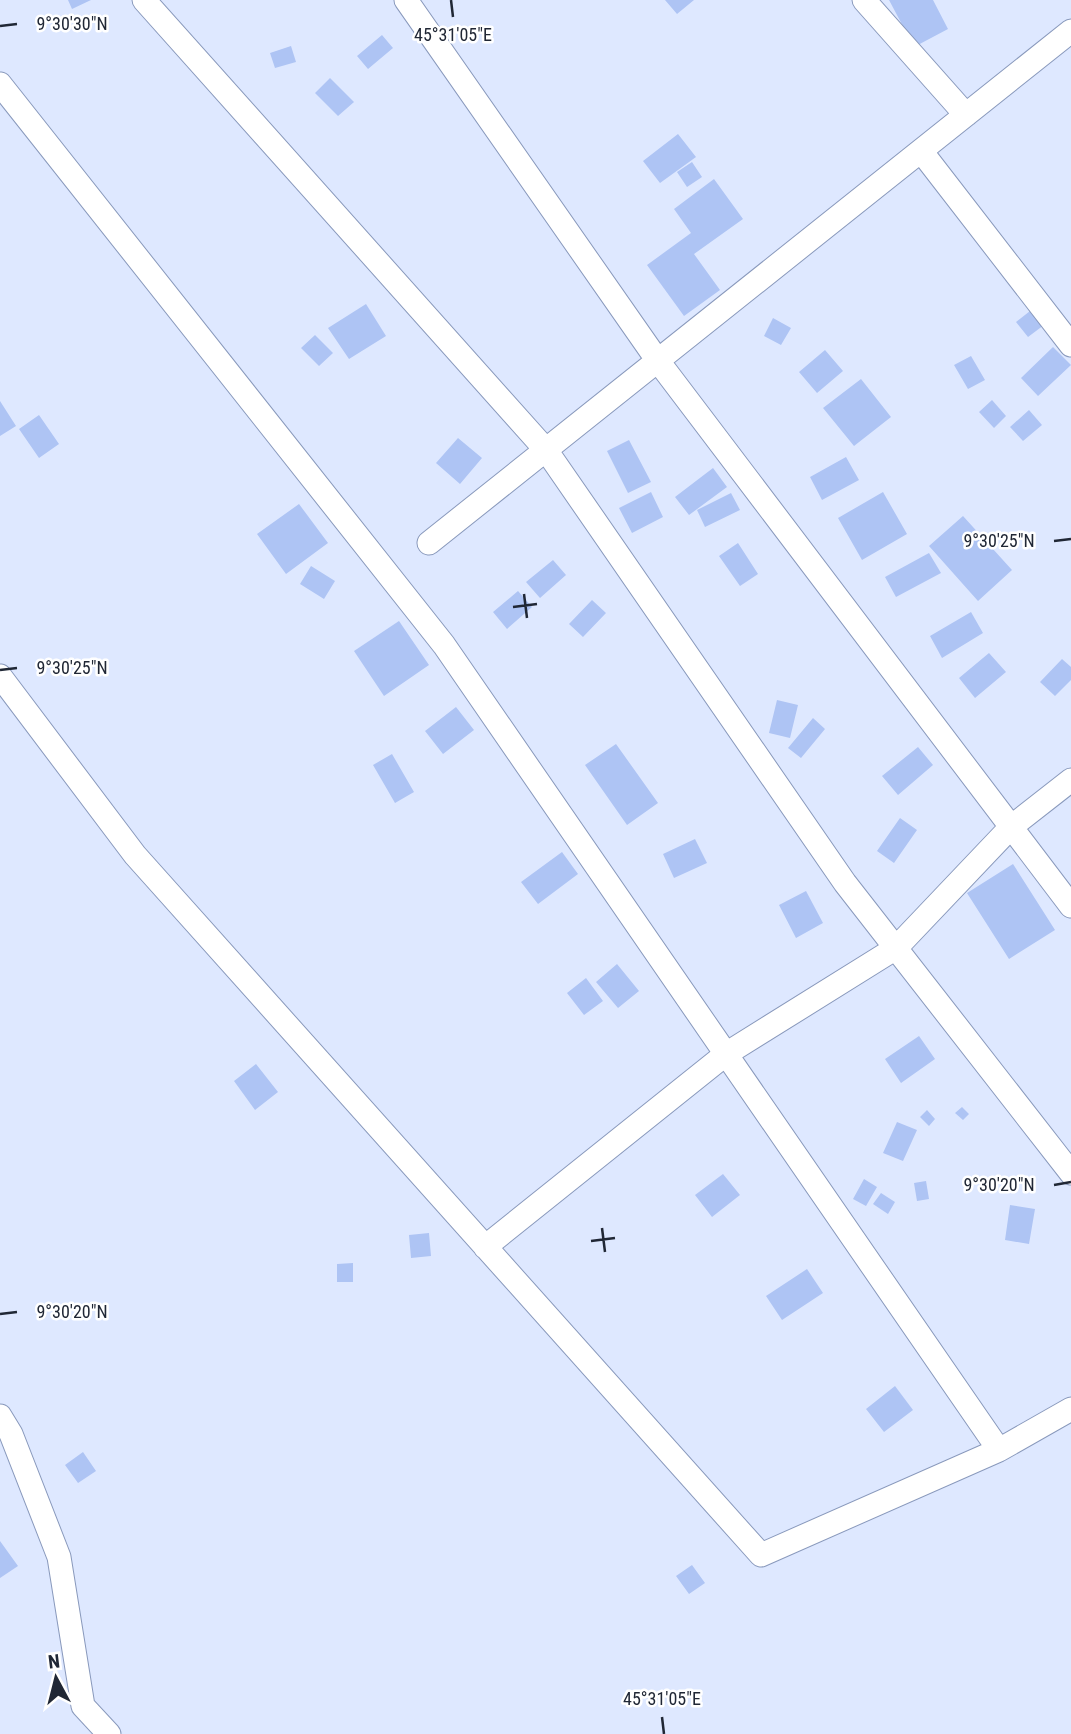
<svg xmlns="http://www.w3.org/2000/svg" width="1071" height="1734" font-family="'Roboto Condensed',sans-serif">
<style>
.building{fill:#aec4f4}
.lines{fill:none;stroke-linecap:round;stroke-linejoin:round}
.street-casing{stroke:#8999bc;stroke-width:25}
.street{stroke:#fff;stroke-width:23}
.ticks{fill:none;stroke:#202735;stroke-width:2.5}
.ticks-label{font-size:18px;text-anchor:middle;fill:#202735;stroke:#fff;stroke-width:5;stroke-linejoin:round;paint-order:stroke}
</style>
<rect width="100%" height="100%" fill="#dee8ff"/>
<path class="building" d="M68,0H91L72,9Z
M665,0H694L677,14Z
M889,0H933L948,29L914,47Z
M382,35L393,48L368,69L357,56Z
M291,46L296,62L275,68L270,53Z
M330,78L354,102L338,116L315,93Z
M678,134L696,157L660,183L643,161Z
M692,162L702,177L687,187L677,172Z
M714,179L743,219L694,254L720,290L684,316L647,265L691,233L674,209Z
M1048,297L1060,313L1028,337L1016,322Z
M366,304L386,336L349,359L328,328Z
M773,318L791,328L781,345L764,336Z
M315,335L333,353L319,366L301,348Z
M1053,347L1071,365L1038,396L1021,378Z
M825,350L843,371L817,393L799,372Z
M971,356L985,380L968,389L954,365Z
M861,379L891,417L854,446L823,408Z
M992,400L1006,416L994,428L979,412Z
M0,401L16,426L0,436Z
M1029,410L1042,425L1023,441L1010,427Z
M39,415L59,444L39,458L19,429Z
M458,438L482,458L460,484L436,463Z
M629,440L651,482L628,493L607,451Z
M846,457L859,480L822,500L810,477Z
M713,468L727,487L689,515L675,497Z
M651,492L663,517L632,533L619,508Z
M883,492L907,534L862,560L838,518Z
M731,493L740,510L705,527L697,510Z
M299,504L328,543L286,574L257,534Z
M963,516L1012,570L978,601L929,546Z
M738,543L758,574L740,586L719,556Z
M929,553L941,573L896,597L885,577Z
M553,560L566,575L540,598L526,582Z
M311,566L335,581L324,599L300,584Z
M518,591L532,607L507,629L493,612Z
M592,600L606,613L583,637L569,624Z
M971,612L983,633L942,658L930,636Z
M399,621L429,665L384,696L354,651Z
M989,653L1006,672L975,698L959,678Z
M1062,659L1071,667V680L1055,696L1040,682Z
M777,700L798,705L790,738L769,733Z
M456,707L474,730L443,754L425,731Z
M813,718L825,729L801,758L788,748Z
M616,744L658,803L627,825L585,765Z
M918,747L933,765L898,795L882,776Z
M392,754L414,792L395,803L373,765Z
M900,818L917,830L894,863L877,851Z
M695,839L707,863L674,878L663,854Z
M562,852L578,874L538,904L521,882Z
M1013,864L1055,930L1009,959L967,893Z
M806,891L823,923L796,938L779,905Z
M617,964L639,991L618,1008L596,982Z
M586,978L603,1001L584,1015L567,993Z
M919,1036L935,1059L901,1083L885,1059Z
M256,1064L278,1092L255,1110L234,1081Z
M962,1107L969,1114L963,1120L955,1113Z
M927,1110L935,1119L929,1126L920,1117Z
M897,1122L917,1130L903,1161L883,1153Z
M723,1174L740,1195L712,1217L695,1195Z
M864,1179L877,1187L866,1206L853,1199Z
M926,1181L929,1199L917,1201L914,1183Z
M881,1193L895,1202L888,1214L873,1204Z
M1010,1205L1035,1209L1029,1244L1005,1240Z
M429,1233L431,1256L411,1258L409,1235Z
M353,1263V1282H337V1264Z
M807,1269L823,1293L782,1320L766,1296Z
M895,1386L913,1410L884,1432L866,1409Z
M83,1452L96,1471L78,1483L65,1465Z
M0,1541L18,1566L0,1578Z
M692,1565L705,1583L689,1594L676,1576Z"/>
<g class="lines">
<g class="street-casing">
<path id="street" d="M144,0L546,450L845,883L1071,1173
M406,0L658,361L1071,906
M864,0L966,115
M0,84L444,645L999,1450
M921,151L1071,345
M429,543L1071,31
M0,676L135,855L761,1555L999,1450L1071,1409
M485,1247L726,1054L896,948L1011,827L1071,780
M0,1416L11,1434L59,1557L83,1706L109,1734"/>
</g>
<use href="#street" class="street"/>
</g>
<path class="ticks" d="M451,0L453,17M0,26L17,24M1054,541L1071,539M524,594L527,618M513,607L537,604M0,670L17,668M1054,1185L1071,1182M602,1228L605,1252M591,1241L615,1238M0,1314L17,1312M662,1717L664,1734"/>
<g class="ticks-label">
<text x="72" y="30">9°30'30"N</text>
<text x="453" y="41">45°31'05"E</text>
<text x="999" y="547">9°30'25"N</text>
<text x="72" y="674">9°30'25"N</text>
<text x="999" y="1191">9°30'20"N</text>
<text x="72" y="1318">9°30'20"N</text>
<text x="662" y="1705">45°31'05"E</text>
</g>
<g transform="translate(56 1678) rotate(353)" stroke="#ffffff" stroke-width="5" paint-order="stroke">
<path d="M0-5L12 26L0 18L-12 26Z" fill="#202735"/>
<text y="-10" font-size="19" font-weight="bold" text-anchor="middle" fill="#202735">N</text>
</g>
</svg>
